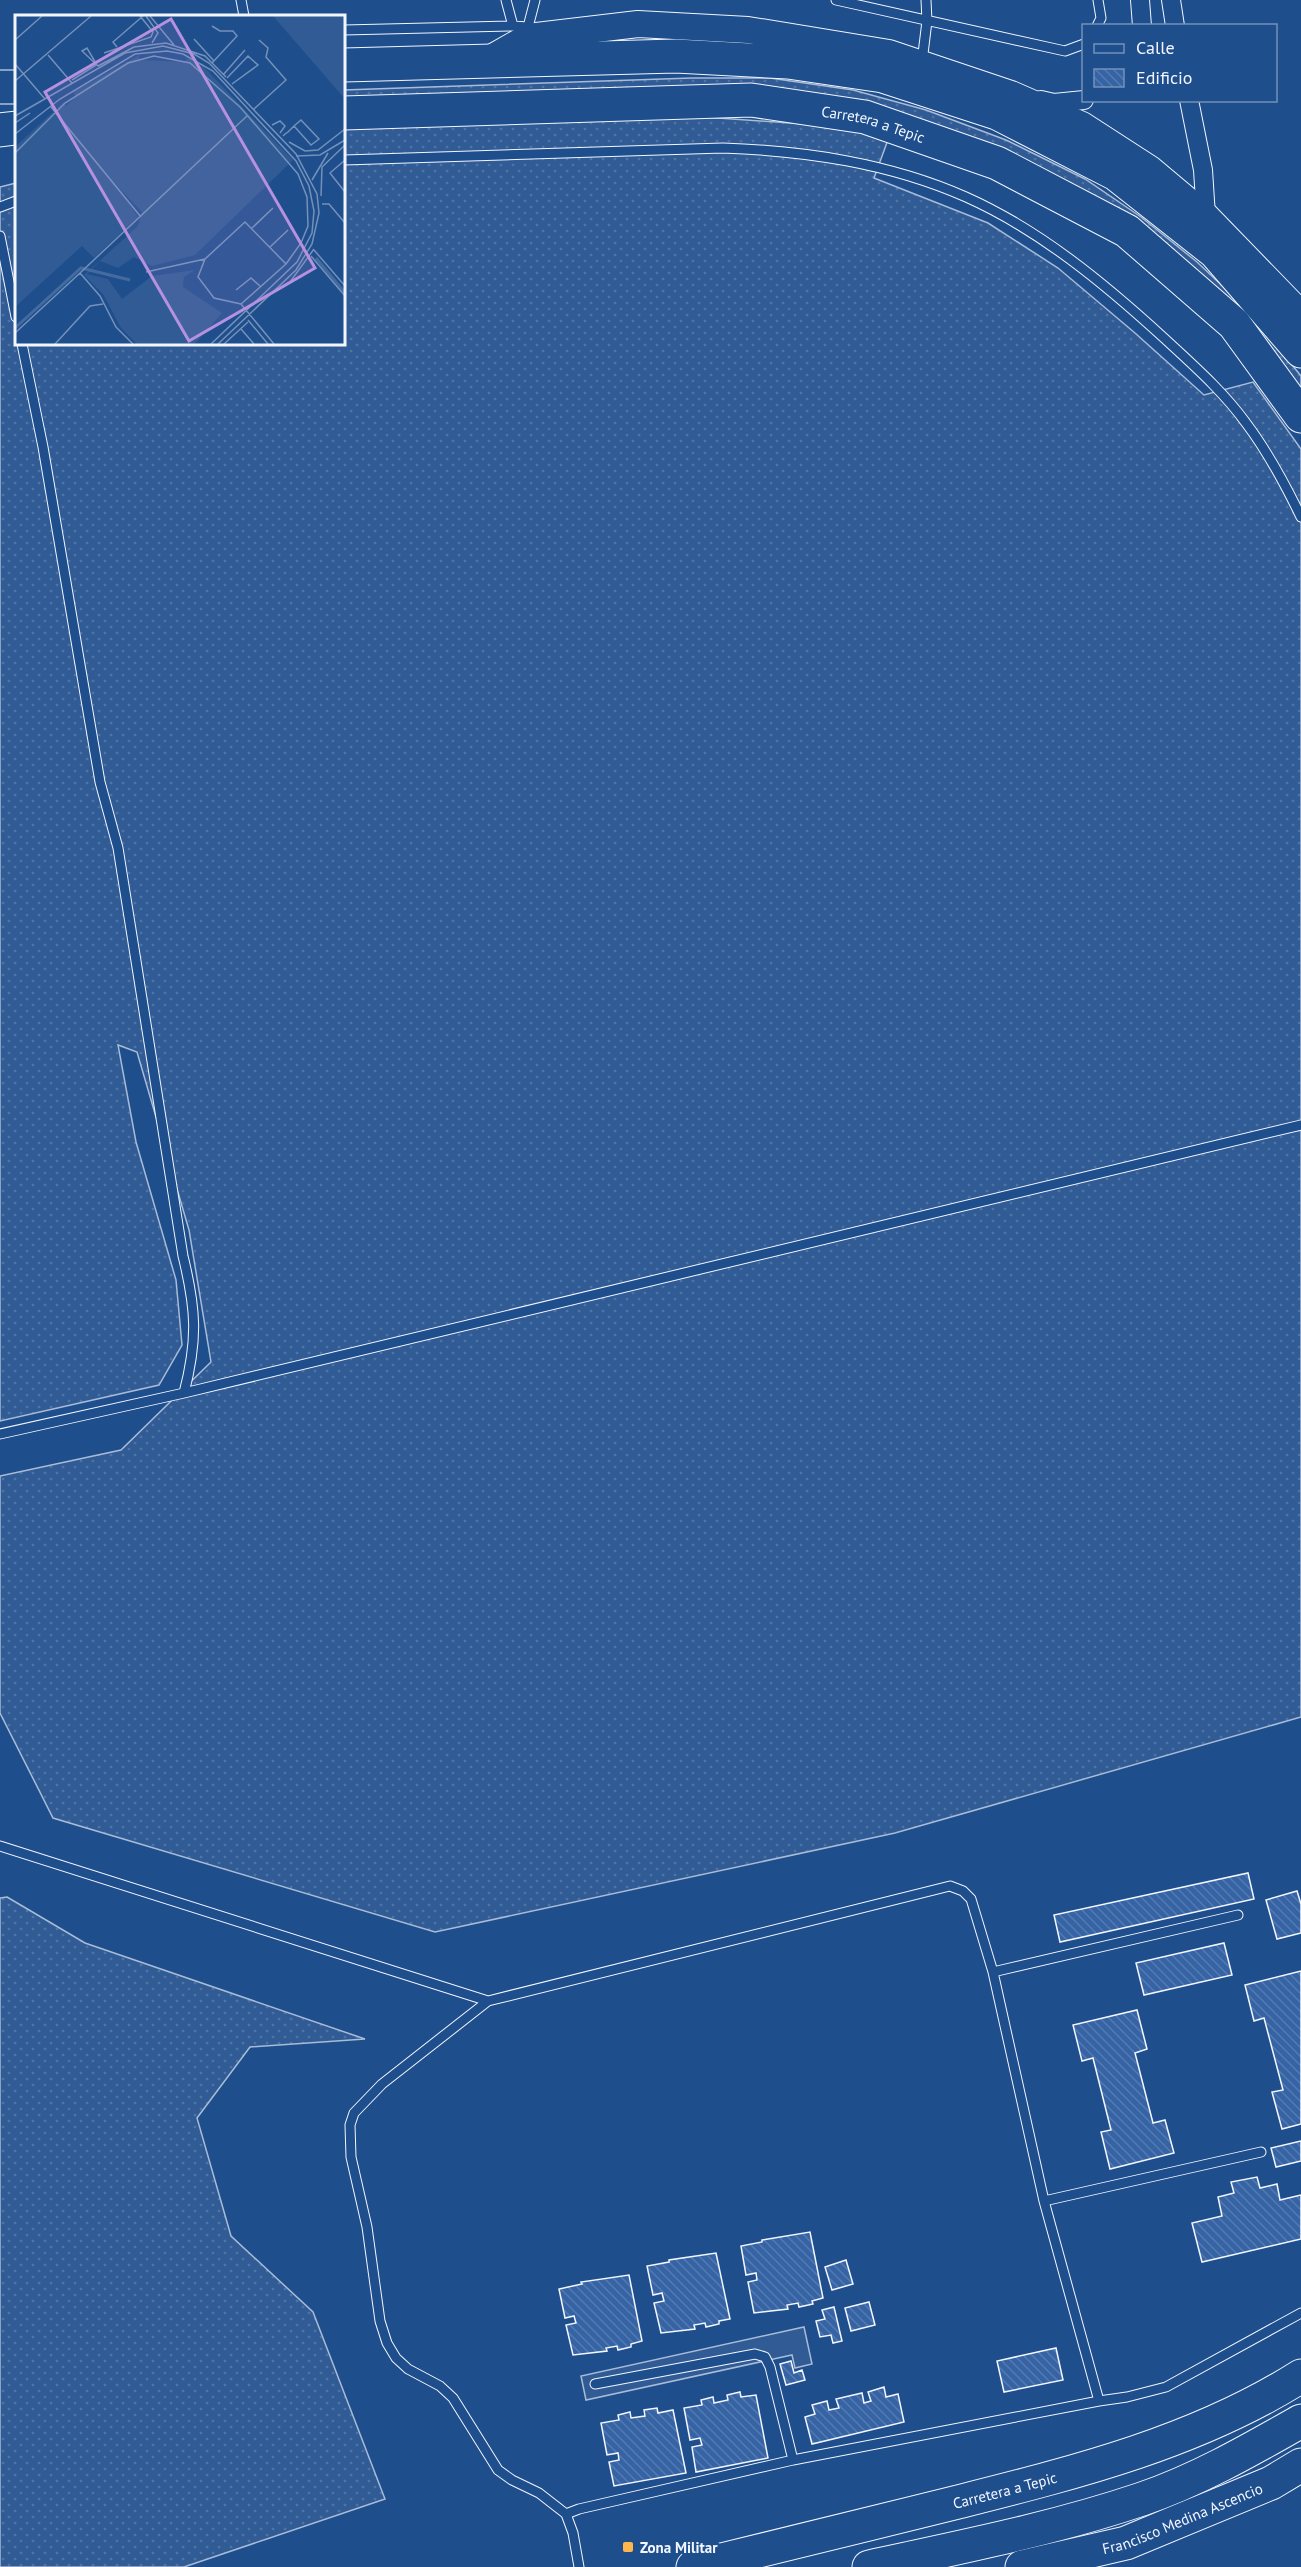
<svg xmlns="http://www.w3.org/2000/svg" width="1301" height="2567" font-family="'PT Sans',sans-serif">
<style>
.grass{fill:url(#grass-dots);stroke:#a8bbd7;stroke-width:1.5}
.built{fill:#305b95;stroke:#a8bbd7;stroke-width:1.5}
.building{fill:url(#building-back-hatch);stroke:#f2f6ff;stroke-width:1.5}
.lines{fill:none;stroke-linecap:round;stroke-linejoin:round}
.lane-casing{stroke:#f2f6ff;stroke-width:11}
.street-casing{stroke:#f2f6ff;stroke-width:20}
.secondary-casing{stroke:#f2f6ff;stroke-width:28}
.highway-casing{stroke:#f2f6ff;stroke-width:35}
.lane{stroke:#1f4e8c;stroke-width:9}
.street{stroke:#1f4e8c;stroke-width:18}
.secondary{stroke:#1f4e8c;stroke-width:26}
.highway{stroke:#1f4e8c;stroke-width:33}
.poi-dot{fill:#ffb74d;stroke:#1f4e8c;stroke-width:2}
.labels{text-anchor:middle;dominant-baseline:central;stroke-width:4.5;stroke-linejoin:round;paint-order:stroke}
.street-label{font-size:15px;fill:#f2f6ff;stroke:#1f4e8c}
.poi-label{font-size:15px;font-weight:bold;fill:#f2f6ff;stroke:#1f4e8c;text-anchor:start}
.inset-river{fill:none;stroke:#446ba0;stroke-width:3}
.inset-road{fill:none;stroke:#7391ba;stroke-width:1.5}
.view{fill:#b691df;fill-opacity:0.15;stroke:#b691df;stroke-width:3}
.inset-edge{fill:none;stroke:#f2f6ff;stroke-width:3}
</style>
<defs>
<pattern id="grass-dots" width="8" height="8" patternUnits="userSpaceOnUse" patternTransform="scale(1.5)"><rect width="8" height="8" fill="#305b95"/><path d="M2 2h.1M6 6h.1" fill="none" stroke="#4e73a5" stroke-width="1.8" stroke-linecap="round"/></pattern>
<pattern id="building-back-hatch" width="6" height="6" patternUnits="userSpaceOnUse" patternTransform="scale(1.5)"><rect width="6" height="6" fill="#3563a3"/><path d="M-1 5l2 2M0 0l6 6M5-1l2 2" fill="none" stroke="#537ab1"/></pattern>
</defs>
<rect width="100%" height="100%" fill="#1f4e8c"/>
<path class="grass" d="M692,78H770L853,90L926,110L1006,140L1085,179L1141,217L1197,262L1231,294L1260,325L1301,376V400L1176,262L911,119L344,104V90Z
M619,111L846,127L889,137L874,178L988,223L1058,268L1135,333L1204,395L1253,382L1301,449V1717L895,1833L435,1932L53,1818L0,1713V1476L121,1450L211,1362L189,1230L137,1052L118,1045L136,1142L176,1280L182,1345L159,1385L0,1421V187L16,183V344H344V122Z
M7,1897L85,1943L365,2039L250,2047L197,2118L231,2236L313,2312L385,2499L184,2567H0V1898Z"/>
<path class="built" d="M804,2327L812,2364L795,2368L792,2355L586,2400L581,2376Z"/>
<path class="building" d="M1248,1873L1254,1899L1060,1942L1054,1915Z
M1297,1891L1301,1904V1933L1277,1939L1266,1900Z
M1224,1943L1232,1975L1144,1995L1136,1963Z
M1301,1971V2124L1282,2129L1272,2092L1283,2090L1264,2018L1254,2021L1245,1985Z
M1137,2010L1147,2049L1135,2053L1153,2123L1165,2120L1174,2153L1110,2169L1101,2132L1111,2130L1093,2058L1082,2061L1073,2025Z
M1301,2141V2161L1276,2167L1271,2148Z
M1257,2177L1260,2188L1277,2184L1280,2200L1301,2195V2239L1202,2262L1192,2223L1222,2216L1218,2197L1234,2193L1231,2182Z
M810,2232L823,2298L812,2301L813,2304L799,2307L798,2303L787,2305L788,2309L754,2313L748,2282L757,2280L756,2273L746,2275L741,2246L762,2242V2240Z
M716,2253L730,2319L719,2321V2324L706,2327L705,2323L694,2325L695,2329L661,2333L654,2303L664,2301L662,2293L653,2295L647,2266L669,2262V2260Z
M846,2260L853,2284L832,2290L825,2267Z
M629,2275L642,2341L631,2344V2347L618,2350L617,2346L606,2348L607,2351L573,2355L566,2325L576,2323L574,2316L565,2318L559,2289L582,2284L581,2282Z
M869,2302L875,2325L851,2331L845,2308Z
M834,2307L842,2341L833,2343L831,2335L820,2337L816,2321L825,2319L822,2310Z
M1056,2348L1063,2380L1004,2392L997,2361Z
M791,2361L794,2373L802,2370L805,2380L786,2385L780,2364Z
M884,2387L886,2397L898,2394L904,2422L812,2444L805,2417L815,2414L812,2405L827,2401L829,2410L839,2408L836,2399L862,2393L864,2403L871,2401L868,2392Z
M740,2392L741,2397L756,2395L768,2458L696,2472L692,2447L702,2445L700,2438L690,2440L684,2408L702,2405L701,2400L713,2397L714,2403L728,2400L727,2395Z
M657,2408L658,2413L673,2410L686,2473L614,2486L609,2462L619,2460L618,2453L607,2455L601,2423L619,2420L618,2415L630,2412L631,2418L645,2416L644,2410Z"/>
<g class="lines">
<g class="lane-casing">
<path id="lane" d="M241,0L244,16
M506,0L513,26
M836,0L1065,51L1084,44
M1097,26L1101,18L1098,0
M528,27L535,0
M344,30L513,26L528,27V31
M922,62L927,21L926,0
M344,160L723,148C806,151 889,163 966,197C1040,230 1105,284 1164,338C1193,365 1223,391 1246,423C1268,452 1285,484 1301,517
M0,207L16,201
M0,236L16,317
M22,344L43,447L100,782L118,848L183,1256C196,1309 198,1339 184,1393
M0,1434L184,1393L1301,1125
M0,1846L488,2001
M993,1972L1238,1915
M1044,2201L1261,2152
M595,2384L755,2354L765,2357L770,2367L793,2460
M1099,2401L1127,2397L1166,2387L1301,2313
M566,2514L539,2493L512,2480L498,2470L453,2398L440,2386L408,2369L396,2358L387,2343L380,2321L367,2227L351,2157L350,2125L354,2113L382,2084L488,2001L950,1886L963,1891L971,1899L993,1972L1044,2201L1099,2401L793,2460L579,2509L566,2514L573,2533L579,2567"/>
</g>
<g class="street-casing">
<path id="street" d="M1140,0L1142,26
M1171,0L1175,26
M1041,100L1054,103L1084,100
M1189,100L1203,170L1206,216"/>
</g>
<g class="secondary-casing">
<path id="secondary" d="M486,61L528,37L638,24L748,30L889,53L1011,94L1082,125L1150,169L1206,216L1301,314"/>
</g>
<g class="highway-casing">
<g id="highway">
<path d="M344,65L676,56L788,62L883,76L997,113L1116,174L1215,252L1301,351"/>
<path d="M0,87H16"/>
<path id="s1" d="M344,113L751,100L865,117L997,163L1127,231L1234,324L1301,416"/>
<path d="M0,130L16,128"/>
<path id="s2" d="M693,2567C782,2545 870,2524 958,2502C1077,2472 1197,2442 1301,2376"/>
<path d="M869,2567C961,2547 1053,2529 1142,2499C1198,2480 1250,2450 1301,2421"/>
<path id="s3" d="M1022,2567L1126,2543L1271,2483L1301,2465"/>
</g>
</g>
<use href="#lane" class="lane"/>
<use href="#street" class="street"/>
<use href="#secondary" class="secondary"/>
<use href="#highway" class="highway"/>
</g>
<rect class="poi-dot" x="622" y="2541" width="12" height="12" rx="3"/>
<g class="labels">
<g class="street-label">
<text stroke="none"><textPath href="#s1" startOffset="532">Carretera a Tepic</textPath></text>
<text stroke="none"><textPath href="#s2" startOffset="321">Carretera a Tepic</textPath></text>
<text stroke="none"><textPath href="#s3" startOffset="168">Francisco Medina Ascencio</textPath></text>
</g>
<g class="poi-label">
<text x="640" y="2547">Zona Militar</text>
</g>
</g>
<g transform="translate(15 15)">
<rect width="330" height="330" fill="#1f4e8c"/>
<path d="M258,1H330V84ZM124,40L125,45L169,47L173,43L187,50L278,145L180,240L137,251L119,242L103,253L85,246L72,259L93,264L107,284L137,261L180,255L169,262L168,272L207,298L180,329H122L106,313L88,279L69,260L123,211L127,197L102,171L123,202L79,243L67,231L0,292V132L49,87L51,91L61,82L58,77Z" fill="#305b95"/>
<path d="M46,211L51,213L54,225L46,241L34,249L20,268L0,280L3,243L22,221Z" fill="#305b95"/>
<path class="inset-river" d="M301,243L330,278M0,313L66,253L115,265"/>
<path class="inset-road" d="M131,1L143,18L137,28M135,1L159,30M179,24L199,46M0,25L27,1M102,32L98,27L128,1M89,38L136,22L138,17L125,1M33,40L57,68M197,48L222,21L218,16H205L197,11M0,49L30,84M82,50L72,33L67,36L83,51M83,51L119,32L151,28L190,41L211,62M208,60L230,35M212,63L233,41L243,50L217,69M57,65L81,50M0,66L76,1M36,92L126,202M239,94L271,65L251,42L253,33L244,25M0,101L110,38L148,31L179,39L194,48L281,139L302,179L304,198L297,229L281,255L203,329M0,108L15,98M257,110L265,106L270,111L265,118M0,119L45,84L120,39L152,36L168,39L198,56L281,146L294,171L299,196L297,218L282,247L196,329M268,121L270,119L273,117L279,111L286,105L304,124L296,130L279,111M274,127L290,136L303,135L330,114M0,138L50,88L113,48L139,41L175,48L225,92L283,159L292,182L293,211L286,228L271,249M281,141L305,140L330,125M330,145L315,158L330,177M297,165L313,138M306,181L307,152L330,130M307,189H314L330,208M237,213L258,193M255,232L273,215M299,235L330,271M296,241L330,281M131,257L190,244M275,267L299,234M221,275L236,263L245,271M226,289L199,283L183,262L190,244L230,207L271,249L226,289L259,329M233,305L253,329M226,314L239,329M0,318L65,258M40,329L75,291L88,289M118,329L101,312L85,281L65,258L233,100M209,329L233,307"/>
<path class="view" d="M156,4L300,253L174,326L30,77Z"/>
<rect width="330" height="330" class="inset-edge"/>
</g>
<rect x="1082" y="24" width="195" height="78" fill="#1f4e8c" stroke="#7391ba" stroke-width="1.5"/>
<rect x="1094" y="44" width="30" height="9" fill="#1f4e8c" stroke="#7391ba" stroke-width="1.5"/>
<text x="1136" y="54" font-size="18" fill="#f2f6ff">Calle</text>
<rect x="1094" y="69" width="30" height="18" fill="url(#building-back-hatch)" stroke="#7391ba" stroke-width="1.5"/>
<text x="1136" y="84" font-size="18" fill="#f2f6ff">Edificio</text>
</svg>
